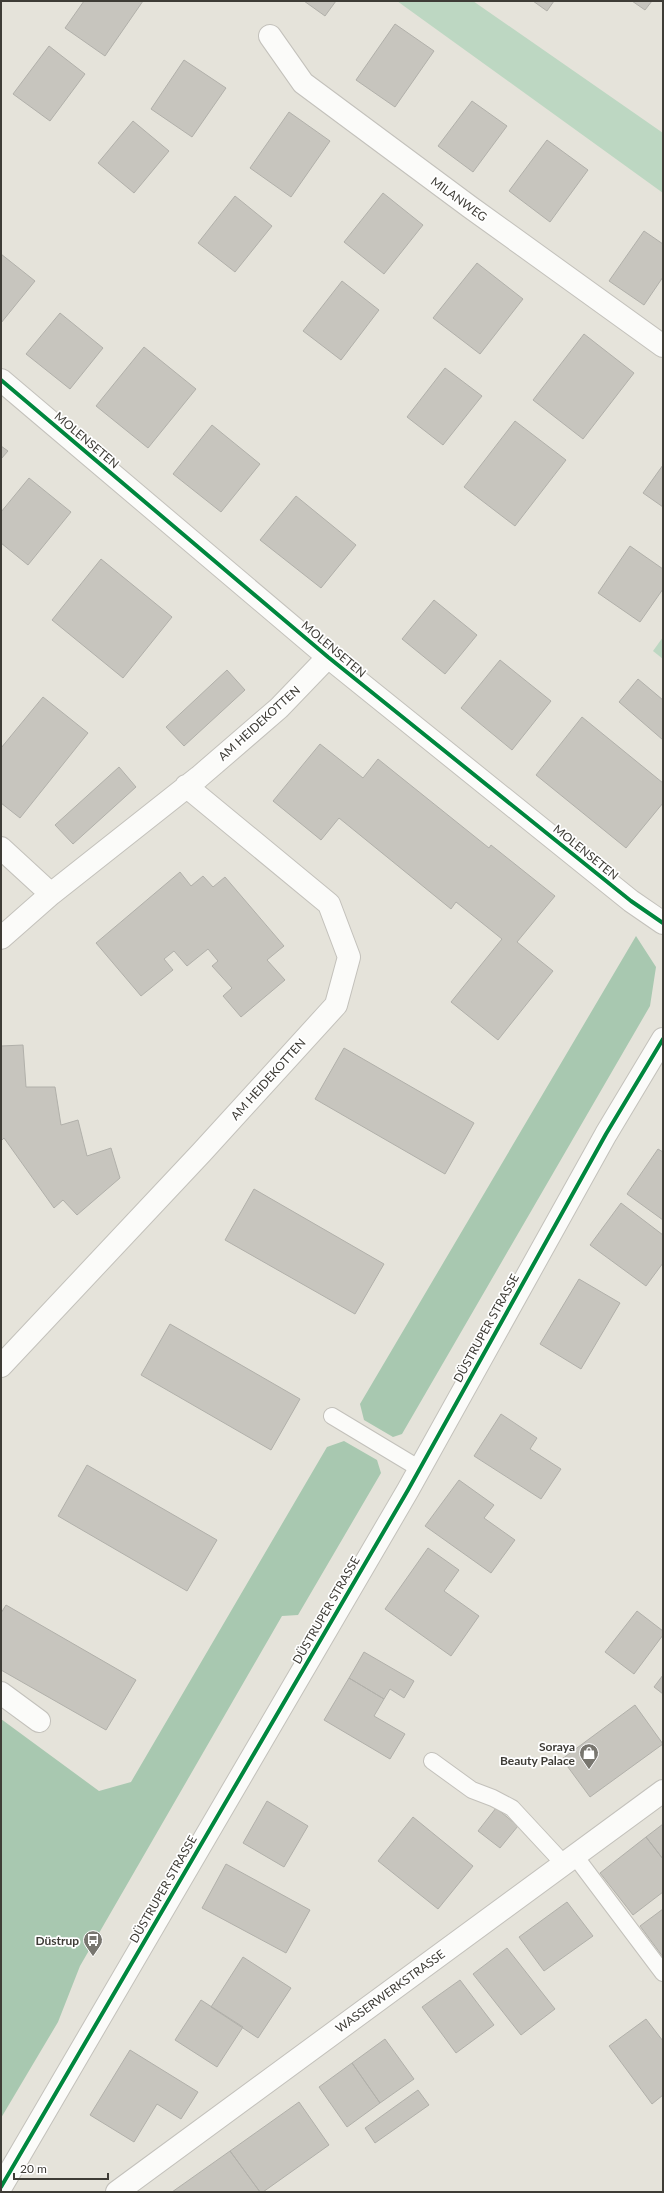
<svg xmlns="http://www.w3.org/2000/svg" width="664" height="2193" font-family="Lato,sans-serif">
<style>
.green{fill:#bdd7c2}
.forest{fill:#a8c8b0}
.building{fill:#c7c5be;stroke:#b1b0aa}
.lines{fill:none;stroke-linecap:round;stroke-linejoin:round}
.lane-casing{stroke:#c3c1bb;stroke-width:18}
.street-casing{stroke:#c3c1bb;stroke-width:24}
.secondary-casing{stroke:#c3c1bb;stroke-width:24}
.lane{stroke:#fbfbf9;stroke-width:16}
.street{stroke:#fbfbf9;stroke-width:22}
.secondary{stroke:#fbfbf9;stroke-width:22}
.cycleway-casing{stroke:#fff;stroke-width:6}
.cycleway{stroke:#00873e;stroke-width:4}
.labels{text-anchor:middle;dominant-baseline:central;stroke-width:3.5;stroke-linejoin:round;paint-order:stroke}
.street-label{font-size:12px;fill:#3e3c36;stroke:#fff}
.poi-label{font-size:12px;font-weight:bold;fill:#3e3c36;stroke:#fff;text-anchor:end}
</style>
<rect width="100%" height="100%" fill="#e5e3da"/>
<path class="green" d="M397,1H473L663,133V193Z
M663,637V659L653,651Z"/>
<path class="forest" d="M636,936L656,967L650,1006L402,1434L393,1437L364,1420L360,1404Z
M344,1441L377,1460L381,1473L298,1615L282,1616L80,1966L58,2022L1,2118V1719L99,1791L131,1782L327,1447Z"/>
<path class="building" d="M84,1H143L105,56L65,28Z
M304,1H336L325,16Z
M533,1H554L547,11Z
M632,1H652L645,10Z
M395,24L434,51L395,107L356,80Z
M49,46L85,74L50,121L13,94Z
M184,60L226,88L192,137L151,109Z
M472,101L507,126L473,172L438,146Z
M289,112L330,141L291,197L250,168Z
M133,121L169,151L134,193L98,163Z
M547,140L588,170L550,222L509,191Z
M383,193L423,225L384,274L344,242Z
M235,196L272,226L235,272L198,243Z
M644,231L663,244V277L644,305L609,281Z
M1,254L35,281L1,323Z
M477,263L523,299L480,354L433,318Z
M342,281L379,310L341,360L303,331Z
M60,313L103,348L70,389L26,354Z
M584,334L634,373L583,439L533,400Z
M144,347L196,389L148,448L96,406Z
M445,368L482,396L443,445L407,417Z
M515,421L566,460L515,526L464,487Z
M212,425L260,464L221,512L173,474Z
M1,446L8,451L1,459Z
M663,465V507L643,493Z
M29,478L71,512L28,565L1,543V512Z
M296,496L356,545L321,588L260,540Z
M630,546L663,569V589L640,622L598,593Z
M101,559L172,617L123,678L52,620Z
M434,600L477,635L445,674L402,639Z
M500,660L551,701L512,750L461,708Z
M227,670L245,690L184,746L166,727Z
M638,679L663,700V740L619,702Z
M43,697L88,733L20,818L1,803V748Z
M582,717L663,783V803L626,848L536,775Z
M320,744L363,778L378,759L489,848L491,845L555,896L517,942L553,971L498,1040L451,1002L502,939L456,902L451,909L339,818L321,840L273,801Z
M119,767L136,787L73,844L55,825Z
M180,872L191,886L203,876L213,887L225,877L284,946L267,960L285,980L241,1017L223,996L232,988L212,966L218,961L208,949L187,966L174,951L164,959L173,970L141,996L96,943Z
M23,1045L26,1087H55L61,1125L78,1120L87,1156L111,1148L120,1178L77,1215L63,1200L54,1208L4,1138L1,1141V1046Z
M344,1048L474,1123L445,1174L315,1099Z
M658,1149L663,1152V1220L627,1194Z
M254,1189L384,1264L355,1314L225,1240Z
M621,1203L663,1235V1263L646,1286L590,1245Z
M579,1279L620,1303L581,1369L540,1344Z
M170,1324L300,1399L271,1450L141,1375Z
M501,1414L537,1438L530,1449L561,1469L541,1499L474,1456Z
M87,1465L217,1540L187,1591L58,1516Z
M459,1480L494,1505L484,1518L515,1540L491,1573L425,1526Z
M428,1548L459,1570L444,1591L479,1616L451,1656L385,1609Z
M6,1605L136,1680L106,1730L1,1670V1613Z
M637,1611L663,1631V1635L634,1674L605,1652Z
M364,1652L414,1681L404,1698L390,1689L384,1699L349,1678Z
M663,1675V1694L654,1687Z
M349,1678L384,1699L374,1716L405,1734L390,1759L324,1720Z
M635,1705L663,1744L590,1797L562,1759Z
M267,1801L308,1826L284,1867L243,1843Z
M496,1808L518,1826L500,1848L478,1831Z
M413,1817L473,1866L438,1909L378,1861Z
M663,1824V1859L646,1837Z
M646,1837L663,1859V1892L633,1915L600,1873Z
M226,1864L310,1910L286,1953L202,1908Z
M567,1902L593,1936L544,1971L519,1937Z
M663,1909V1957L640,1926Z
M507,1948L555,2009L521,2035L473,1974Z
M243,1957L291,1988L258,2038L211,2007Z
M460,1980L494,2025L456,2053L422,2007Z
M201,2000L243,2027L217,2067L175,2040Z
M646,2019L663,2041V2095L652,2104L609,2046Z
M385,2039L414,2079L380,2103L352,2063Z
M130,2050L198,2092L181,2119L157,2104L134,2142L90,2115Z
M352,2063L380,2103L347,2127L319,2087Z
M418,2090L429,2105L375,2143L365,2128Z
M299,2102L329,2145L263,2192H260L230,2151Z
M230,2151L260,2192H172Z"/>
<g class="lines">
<g class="lane-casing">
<path id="lane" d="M332,1416L420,1469
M432,1761L472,1790L493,1798L512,1808L564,1864
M575,1856L663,1973"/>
</g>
<g class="street-casing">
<path id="street" d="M270,36L303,83L470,207L663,346
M1,380L328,657L631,901L663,923
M1,848L51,894
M1,938L51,894L199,777L279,708L328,657
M1,1366L202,1152L336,1005L349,957L329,904L186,786
M1,1693L39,1721
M117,2192L663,1791"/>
</g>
<g class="secondary-casing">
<path id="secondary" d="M1,2187L408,1490L606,1134L663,1039"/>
</g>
<use href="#lane" class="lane"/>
<use href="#street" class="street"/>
<use href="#secondary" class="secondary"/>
<g class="cycleway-casing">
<path id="cycleway" d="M1,380L328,657L631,901L663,923
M1,2187L408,1490L606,1134L663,1039"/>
</g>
<use href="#cycleway" class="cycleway"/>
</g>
<defs>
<g id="shop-pin" transform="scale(1)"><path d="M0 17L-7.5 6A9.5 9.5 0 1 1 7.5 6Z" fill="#78766f" stroke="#fff"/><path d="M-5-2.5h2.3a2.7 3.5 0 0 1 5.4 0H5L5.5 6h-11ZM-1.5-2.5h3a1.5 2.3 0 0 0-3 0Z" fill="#fff"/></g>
<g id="bus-pin" transform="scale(1)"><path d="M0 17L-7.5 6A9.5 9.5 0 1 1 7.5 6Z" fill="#78766f" stroke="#fff"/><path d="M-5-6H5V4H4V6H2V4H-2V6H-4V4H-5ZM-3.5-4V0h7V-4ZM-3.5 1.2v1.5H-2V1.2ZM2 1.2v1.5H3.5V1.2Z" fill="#fff"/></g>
</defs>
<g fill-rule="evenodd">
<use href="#shop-pin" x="589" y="1753"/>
<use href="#bus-pin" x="93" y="1940"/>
</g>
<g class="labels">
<g class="street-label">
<text transform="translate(459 199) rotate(36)">MILANWEG</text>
<text transform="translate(87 440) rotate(40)">MOLENSETEN</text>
<text transform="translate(334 649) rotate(40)">MOLENSETEN</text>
<text transform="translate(259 723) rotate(-42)">AM HEIDEKOTTEN</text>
<text transform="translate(586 852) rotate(39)">MOLENSETEN</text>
<text transform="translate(268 1079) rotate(-48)">AM HEIDEKOTTEN</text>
<text transform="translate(486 1328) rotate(-61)">DÜSTRUPER STRASSE</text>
<text transform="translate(326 1610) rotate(-60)">DÜSTRUPER STRASSE</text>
<text transform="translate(163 1889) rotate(-60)">DÜSTRUPER STRASSE</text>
<text transform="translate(390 1991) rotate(-36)">WASSERWERKSTRASSE</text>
</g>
<g class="poi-label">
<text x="575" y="1746">Soraya<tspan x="575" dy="14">Beauty Palace</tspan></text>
<text x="79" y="1940">Düstrup</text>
</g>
</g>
<rect width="664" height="2193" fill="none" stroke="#3e3c36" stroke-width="4"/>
<path d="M14 2173v6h94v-6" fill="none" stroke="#3e3c36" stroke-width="2"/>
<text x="20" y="2173" font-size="12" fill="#3e3c36" stroke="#ffffff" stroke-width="3" paint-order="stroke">20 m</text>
</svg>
